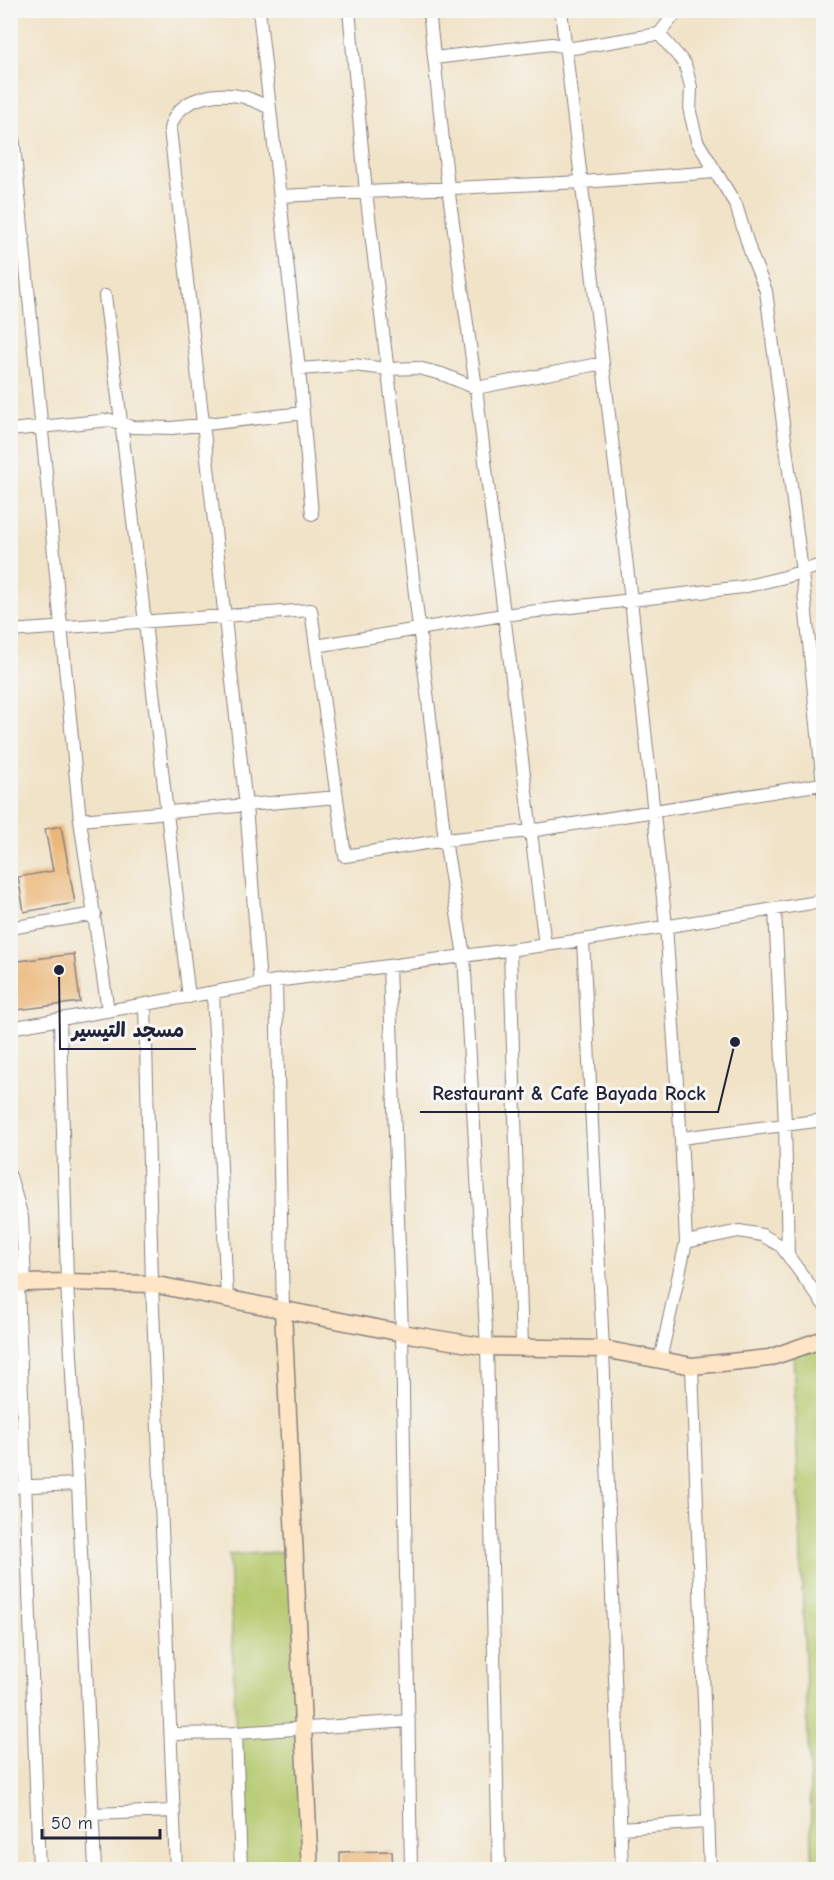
<svg xmlns="http://www.w3.org/2000/svg" width="834" height="1880" font-family="'Comic Neue','Playpen Sans Arabic',sans-serif">
<style>
.green{fill:#b5c96d;stroke:#6c7654;stroke-width:1.5}
.building{fill:#ebb677}
.lines{fill:none;stroke-linecap:round;stroke-linejoin:round}
.street-casing{stroke:#8a8281;stroke-width:14}
.secondary-casing{stroke:#8a8281;stroke-width:19}
.street{stroke:#fff;stroke-width:12}
.secondary{stroke:#fde5c5;stroke-width:16}
.leader{fill:none;stroke:#22223b;stroke-width:2}
.callout-dot{fill:#22223b;stroke:#f6f6f2;stroke-width:2}
.callout-label{font-size:20px;text-anchor:middle;font-weight:bold;fill:#22223b;stroke:#f6f6f2;stroke-width:6;stroke-linejoin:round;paint-order:stroke}
</style>
<rect width="100%" height="100%" fill="#f6f6f2"/>
<filter id="ink" filterUnits="userSpaceOnUse"><feTurbulence type="fractalNoise" baseFrequency=".0167" numOctaves="2"/><feDisplacementMap in="SourceGraphic" scale="12" xChannelSelector="R" yChannelSelector="G"/><feConvolveMatrix kernelMatrix="1 2 1 2 8 2 1 2 1" color-interpolation-filters="sRGB"/></filter>
<filter id="wash" filterUnits="userSpaceOnUse"><feTurbulence type="fractalNoise" baseFrequency=".008" numOctaves="4" result="noise"/><feDisplacementMap in="SourceGraphic" scale="24" xChannelSelector="R" yChannelSelector="G"/><feGaussianBlur stdDeviation="1.35" result="paint"/><feColorMatrix in="noise" values="0 0 0 0 0 0 0 0 0 0 0 0 0 0 0 0 0 1.4 0 .05"/><feComposite in="paint" operator="in"/></filter>
<g filter="url(#wash)">
<rect width="100%" height="100%" fill="#f1e3c7"/>
<path class="green" d="M823,1339V1869H813L793,1350Z
M294,1551L309,1869H241L229,1555Z"/>
<g id="blocks">
<path class="building" d="M61,826L75,903L24,912L18,877L53,871L45,829Z
M74,954L80,1002L17,1010L11,962Z
M392,1851L393,1869H340V1852Z"/>
</g>
</g>
<g filter="url(#ink)">
<use href="#blocks" fill-opacity="0" stroke="#8a8281" stroke-width="1.5"/>
<g class="lines">
<g class="street-casing">
<path id="street" d="M259,10L299,369L312,514
M349,10L366,192L445,840L464,956L487,1347L499,1870
M429,10L448,187L476,388L545,945
M561,10L631,600L666,926L682,1155L686,1242L660,1360
M659,34L685,64L691,87L690,112L697,141L736,205L751,254L766,291L802,572L824,795
M434,58L552,44L573,48L659,34L678,10
M10,104L80,820L108,1011
M280,196L583,182L715,172
M10,235L24,237
M105,296C136,529 160,763 189,997
M299,369L353,365L388,369L418,368L442,374L476,388L603,363
M10,430L110,420L132,427L172,428L303,413
M10,631L311,610L345,856L445,840L530,831L822,784
M316,646L503,615L743,587L785,577L824,564
M80,820L337,797
M775,909L785,1124L788,1255
M10,928L95,914
M583,940L603,1349L622,1870
M510,950L522,1347
M389,966L402,1333L411,1870
M276,981L283,1311
M260,984L246,806L170,129C177,97 216,91 244,97C253,100 262,104 270,108
M213,992L227,1299
M145,1004L152,1284L176,1870
M60,1020L67,1282L78,1484L95,1870
M10,1028L276,981L583,940L824,901
M681,1138L824,1120
M10,1176L22,1217L25,1283
M686,1242L739,1231L762,1235L781,1246L824,1305
M18,1284L39,1870
M692,1366L710,1870
M10,1487L78,1484
M236,1733L241,1870
M171,1734L236,1733L409,1721
M92,1814L174,1811
M621,1828L707,1822"/>
</g>
<g class="secondary-casing">
<path id="secondary" d="M10,1285L25,1283L67,1282L152,1284L402,1333L487,1347L603,1349L692,1366L769,1358L824,1339
M283,1311L310,1870"/>
</g>
<use href="#street" class="street"/>
<use href="#secondary" class="secondary"/>
</g>
</g>
<path class="leader" d="M59 970L60 1049H196M735 1042L718 1112H420"/>
<g class="callout-dot">
<circle cx="59" cy="970" r="6"/>
<circle cx="735" cy="1042" r="6"/>
</g>
<g class="callout-label">
<text x="128" y="1037">مسجد التيسير</text>
<text x="569" y="1100">Restaurant &amp; Cafe Bayada Rock</text>
</g>
<rect width="834" height="1880" fill="none" stroke="#f6f6f2" stroke-width="36"/>
<path d="M42 1829v9h118v-9" fill="none" stroke="#22223b" stroke-width="3"/>
<text x="51" y="1829" font-size="18" fill="#22223b" stroke="#f6f6f2" stroke-width="4.5" paint-order="stroke">50 m</text>
</svg>
